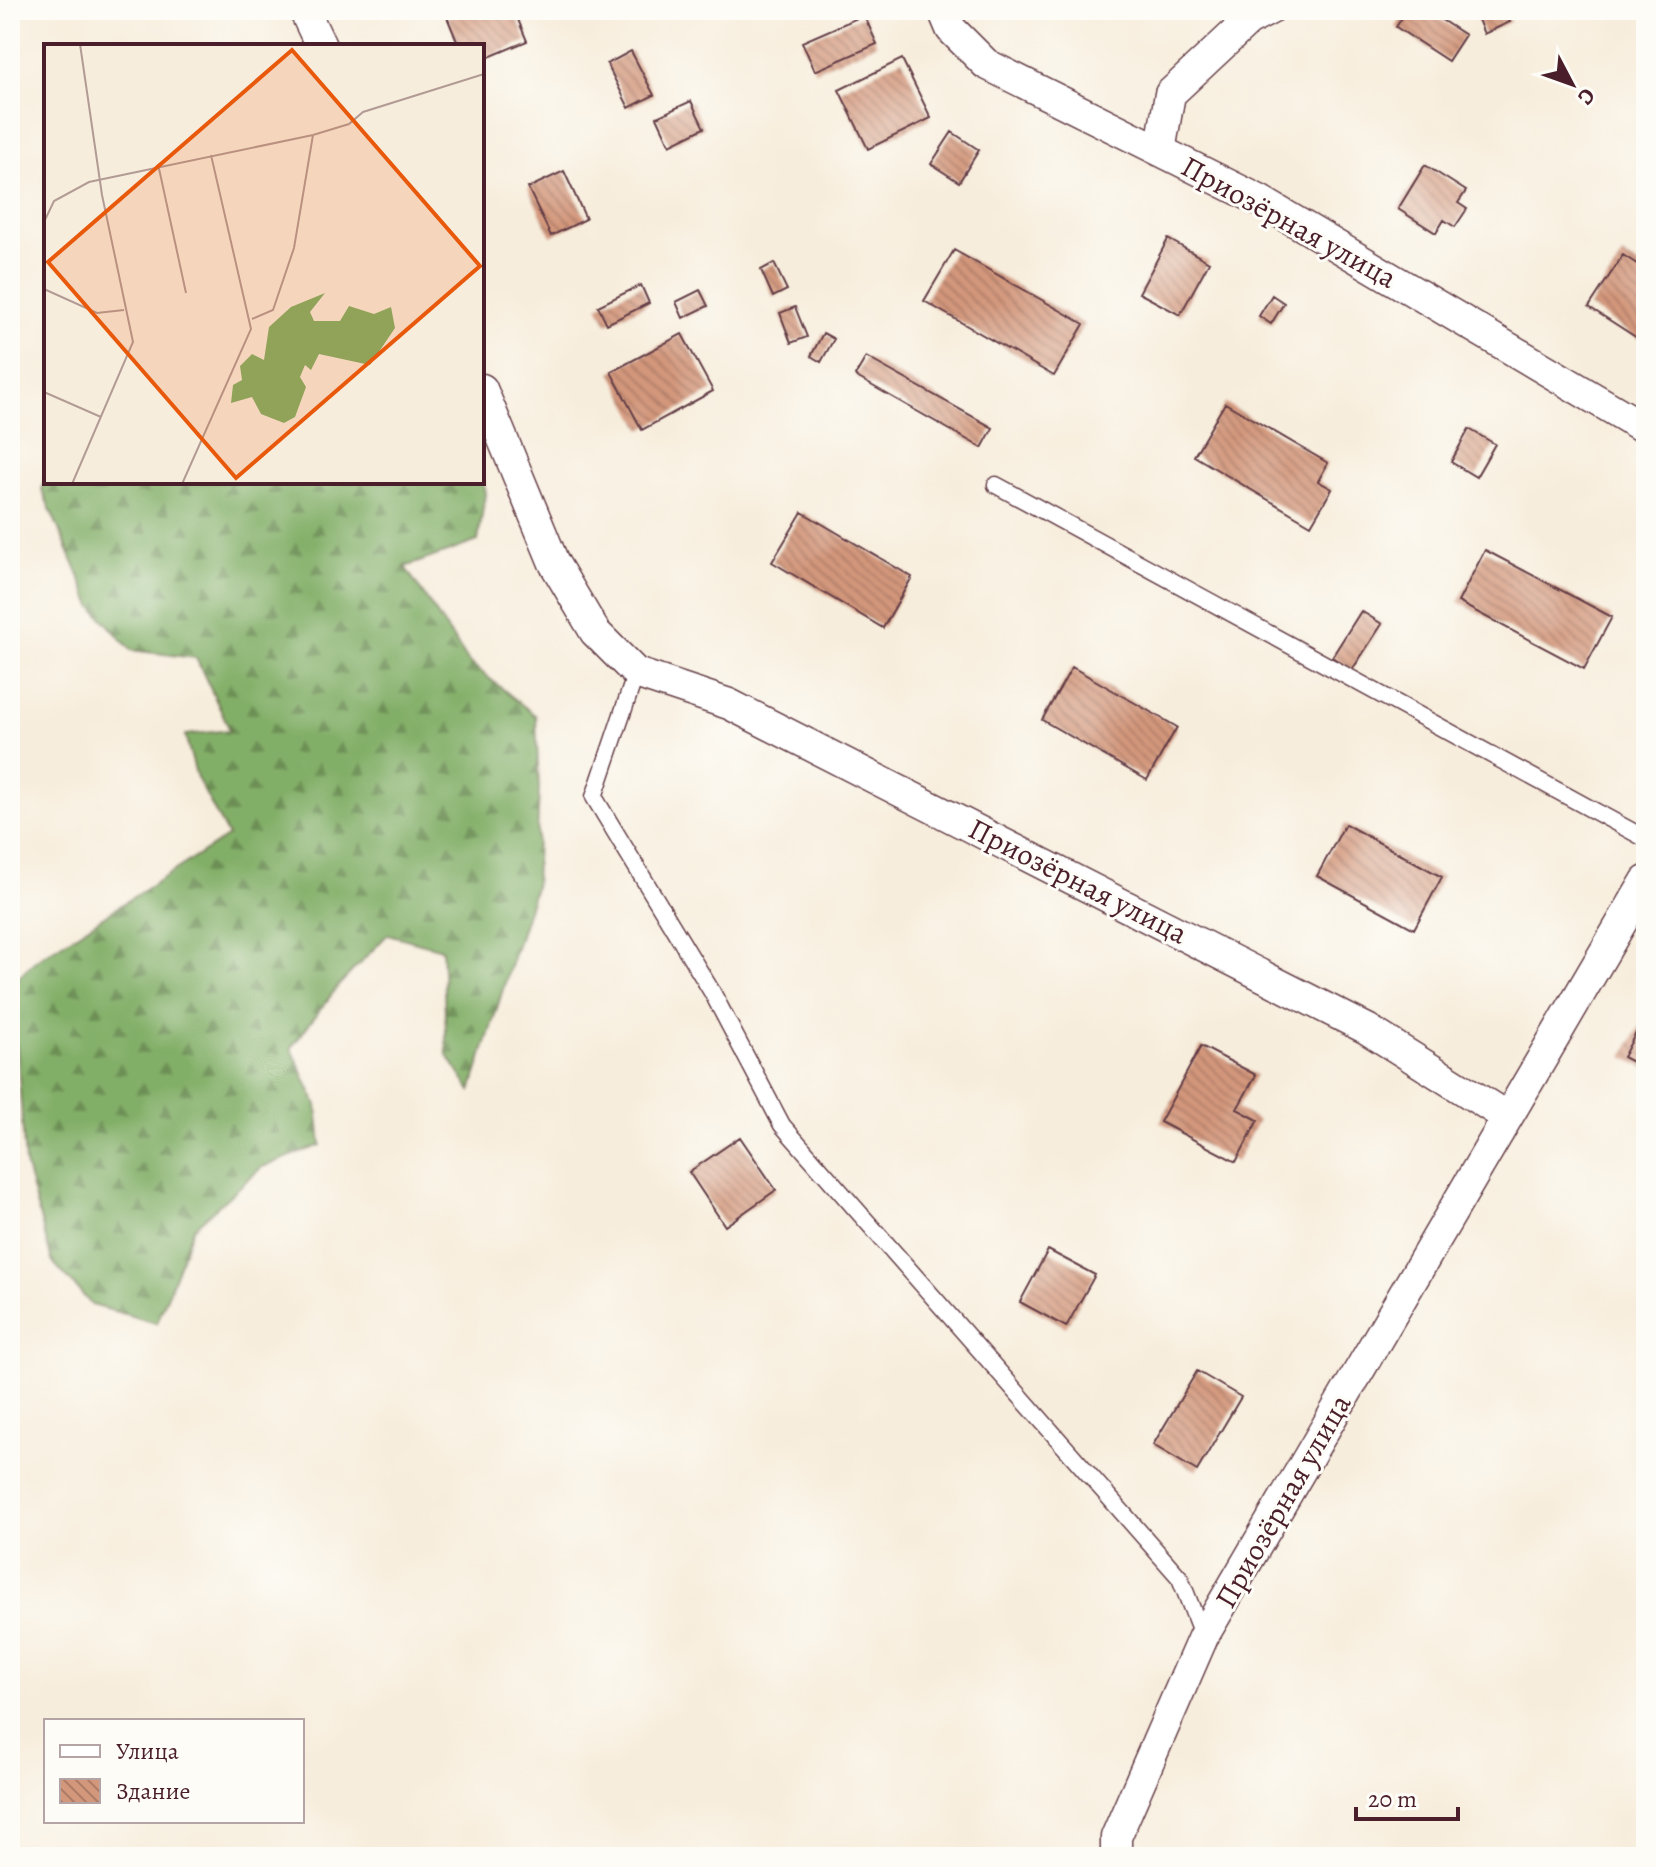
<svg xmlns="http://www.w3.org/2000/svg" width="1656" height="1867" font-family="Alegreya,serif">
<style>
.forest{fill:url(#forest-firs);stroke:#666749;stroke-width:2}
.building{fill:url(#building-back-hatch)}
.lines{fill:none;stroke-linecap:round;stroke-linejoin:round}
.lane-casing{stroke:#643e46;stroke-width:19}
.street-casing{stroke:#643e46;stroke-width:33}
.lane{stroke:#fff;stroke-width:16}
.street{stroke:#fff;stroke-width:30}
.labels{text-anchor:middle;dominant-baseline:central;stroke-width:6;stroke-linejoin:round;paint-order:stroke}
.street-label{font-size:30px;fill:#4a1f2b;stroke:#fdfcf7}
.inset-road{fill:none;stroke:#b29b95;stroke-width:2}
.view{fill:#e8590c;fill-opacity:0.15;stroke:#e8590c;stroke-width:4}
.inset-edge{fill:none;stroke:#4a1f2b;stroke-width:4}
</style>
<defs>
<pattern id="forest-firs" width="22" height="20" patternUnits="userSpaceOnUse" patternTransform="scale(2)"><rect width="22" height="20" fill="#82af67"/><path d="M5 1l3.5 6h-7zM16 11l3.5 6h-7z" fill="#6c8e55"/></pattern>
<pattern id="building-back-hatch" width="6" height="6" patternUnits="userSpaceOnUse" patternTransform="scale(2)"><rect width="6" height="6" fill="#d3977c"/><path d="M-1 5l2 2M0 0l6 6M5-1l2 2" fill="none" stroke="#ad7b66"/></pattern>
</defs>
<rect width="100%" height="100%" fill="#fdfcf7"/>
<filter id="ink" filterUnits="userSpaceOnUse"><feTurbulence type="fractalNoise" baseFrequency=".0125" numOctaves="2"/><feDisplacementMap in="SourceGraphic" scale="16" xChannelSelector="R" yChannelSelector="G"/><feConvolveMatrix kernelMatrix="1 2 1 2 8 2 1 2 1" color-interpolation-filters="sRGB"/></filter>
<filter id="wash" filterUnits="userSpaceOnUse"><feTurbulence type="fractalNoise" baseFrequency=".006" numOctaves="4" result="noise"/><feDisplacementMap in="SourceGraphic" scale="32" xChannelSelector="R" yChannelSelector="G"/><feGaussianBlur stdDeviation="1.8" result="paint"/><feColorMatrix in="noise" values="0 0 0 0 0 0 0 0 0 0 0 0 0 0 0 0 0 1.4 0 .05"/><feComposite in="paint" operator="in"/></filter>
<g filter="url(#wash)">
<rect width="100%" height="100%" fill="#f7eddc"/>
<path class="forest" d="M46,474V482H482V474L485,494L478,541L405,567L469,662L536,716L539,788L535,887L471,1091L447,1055L442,949L388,934L339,985L291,1048L317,1105L321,1145L262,1167L193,1228L157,1323L92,1305L52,1261L25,1164L17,1046L10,1038V985L36,960L228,836L197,778L185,735L230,730L196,658L131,650L92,606L42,490Z"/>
<g id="blocks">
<path class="building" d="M464,10H514L527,41L482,60V46H459L447,17Z
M1407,10H1426L1465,35L1448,61L1396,27Z
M1474,10H1505L1510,22L1484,34Z
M864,15L877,44L815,71L802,42Z
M631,51L654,95L629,108L607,64Z
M902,59L931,118L868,149L839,90Z
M691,101L704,128L670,145L657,117Z
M952,132L979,150L959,182L931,164Z
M1425,165L1466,191L1458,203L1467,209L1455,227L1444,220L1436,233L1398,209Z
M564,171L586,219L551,236L528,188Z
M1168,239L1209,262L1180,315L1139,293Z
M954,250L1084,324L1054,376L924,301Z
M1623,255L1646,270V334L1642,341L1589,307Z
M774,263L787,290L773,297L761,270Z
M641,285L649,303L607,324L598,306Z
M700,290L708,306L683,318L676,302Z
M1272,295L1284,303L1271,324L1259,316Z
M795,307L807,337L791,343L780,313Z
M823,333L834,339L821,362L811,356Z
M682,334L713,391L642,430L611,372Z
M866,357L993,428L982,448L855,376Z
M1225,403L1328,463L1318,481L1332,489L1311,525L1194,456Z
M1469,429L1495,444L1476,477L1451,462Z
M802,512L912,577L883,628L772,562Z
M1485,550L1612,617L1584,669L1458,602Z
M1361,611L1382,624L1352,670L1332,657Z
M1072,667L1177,727L1147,780L1042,720Z
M1345,824L1442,877L1414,929L1317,876Z
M1646,1014V1069L1623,1057Z
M1201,1046L1256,1075L1237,1109L1258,1120L1236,1162L1160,1122Z
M740,1137L776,1190L725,1226L689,1172Z
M1048,1250L1095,1275L1066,1327L1020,1302Z
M1197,1371L1241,1397L1197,1471L1153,1445Z"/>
</g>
</g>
<g filter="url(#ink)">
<use href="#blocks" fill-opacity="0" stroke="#643e46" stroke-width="2"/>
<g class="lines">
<g class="lane-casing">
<path id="lane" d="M996,485L1646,839
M636,673L594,797L712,992L782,1125L1180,1578L1203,1637"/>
</g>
<g class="street-casing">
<path id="street" d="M304,10L321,46
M943,10L951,29L986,64L1259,200L1646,429
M1160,151L1170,94L1248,21L1269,10
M482,389L554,563L595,632L636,673L729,704L1367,1029L1507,1117
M1116,1857V1837L1203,1637L1646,881"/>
</g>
<use href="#lane" class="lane"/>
<use href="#street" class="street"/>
</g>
</g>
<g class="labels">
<g class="street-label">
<text transform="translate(1289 222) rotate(29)">Приозёрная улица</text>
<text transform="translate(1078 881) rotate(27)">Приозёрная улица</text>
<text transform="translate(1283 1501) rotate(-60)">Приозёрная улица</text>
</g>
</g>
<g transform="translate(44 44)">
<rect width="440" height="440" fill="#f7eddc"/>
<path d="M281,249L266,268L270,277H296L305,262L330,270L347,263L351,284L326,321L275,310L267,326L261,321L256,333L262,343L251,373L240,379L217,370L208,353L187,359L189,341L198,336L196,322L208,310L220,316L225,283L247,263Z" fill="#82af67"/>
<path class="inset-road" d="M114,120L142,249M0,178L10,157L45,138L269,91L305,80L319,68L440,30M0,245L53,269L80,266M208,275L229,266L250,204L269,91M0,348L57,373M28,440L89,298L58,151L36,0M138,440L207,285L167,111"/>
<path class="view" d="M248,6L436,222L192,434L4,218Z"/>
<rect width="440" height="440" class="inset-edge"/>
</g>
<rect width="1656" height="1867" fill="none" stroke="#fdfcf7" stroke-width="40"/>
<rect x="44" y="1719" width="260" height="104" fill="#fdfcf7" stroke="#b5a4a5" stroke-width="2"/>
<rect x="60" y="1745" width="40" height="12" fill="#ffffff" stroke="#b5a4a5" stroke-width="2"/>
<text x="116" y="1759" font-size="24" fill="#4a1f2b">Улица</text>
<rect x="60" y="1779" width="40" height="24" fill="url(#building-back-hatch)" stroke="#b5a4a5" stroke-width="2"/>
<text x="116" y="1799" font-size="24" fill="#4a1f2b">Здание</text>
<g transform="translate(1572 84) rotate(131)" stroke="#fdfcf7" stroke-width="6" paint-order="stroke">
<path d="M0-6L14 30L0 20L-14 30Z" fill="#4a1f2b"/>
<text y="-12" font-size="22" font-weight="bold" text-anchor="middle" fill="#4a1f2b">С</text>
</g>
<path d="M1356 1807v12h102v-12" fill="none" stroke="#4a1f2b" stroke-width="4"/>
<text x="1368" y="1807" font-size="24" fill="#4a1f2b" stroke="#fdfcf7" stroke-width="6" paint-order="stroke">20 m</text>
</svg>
